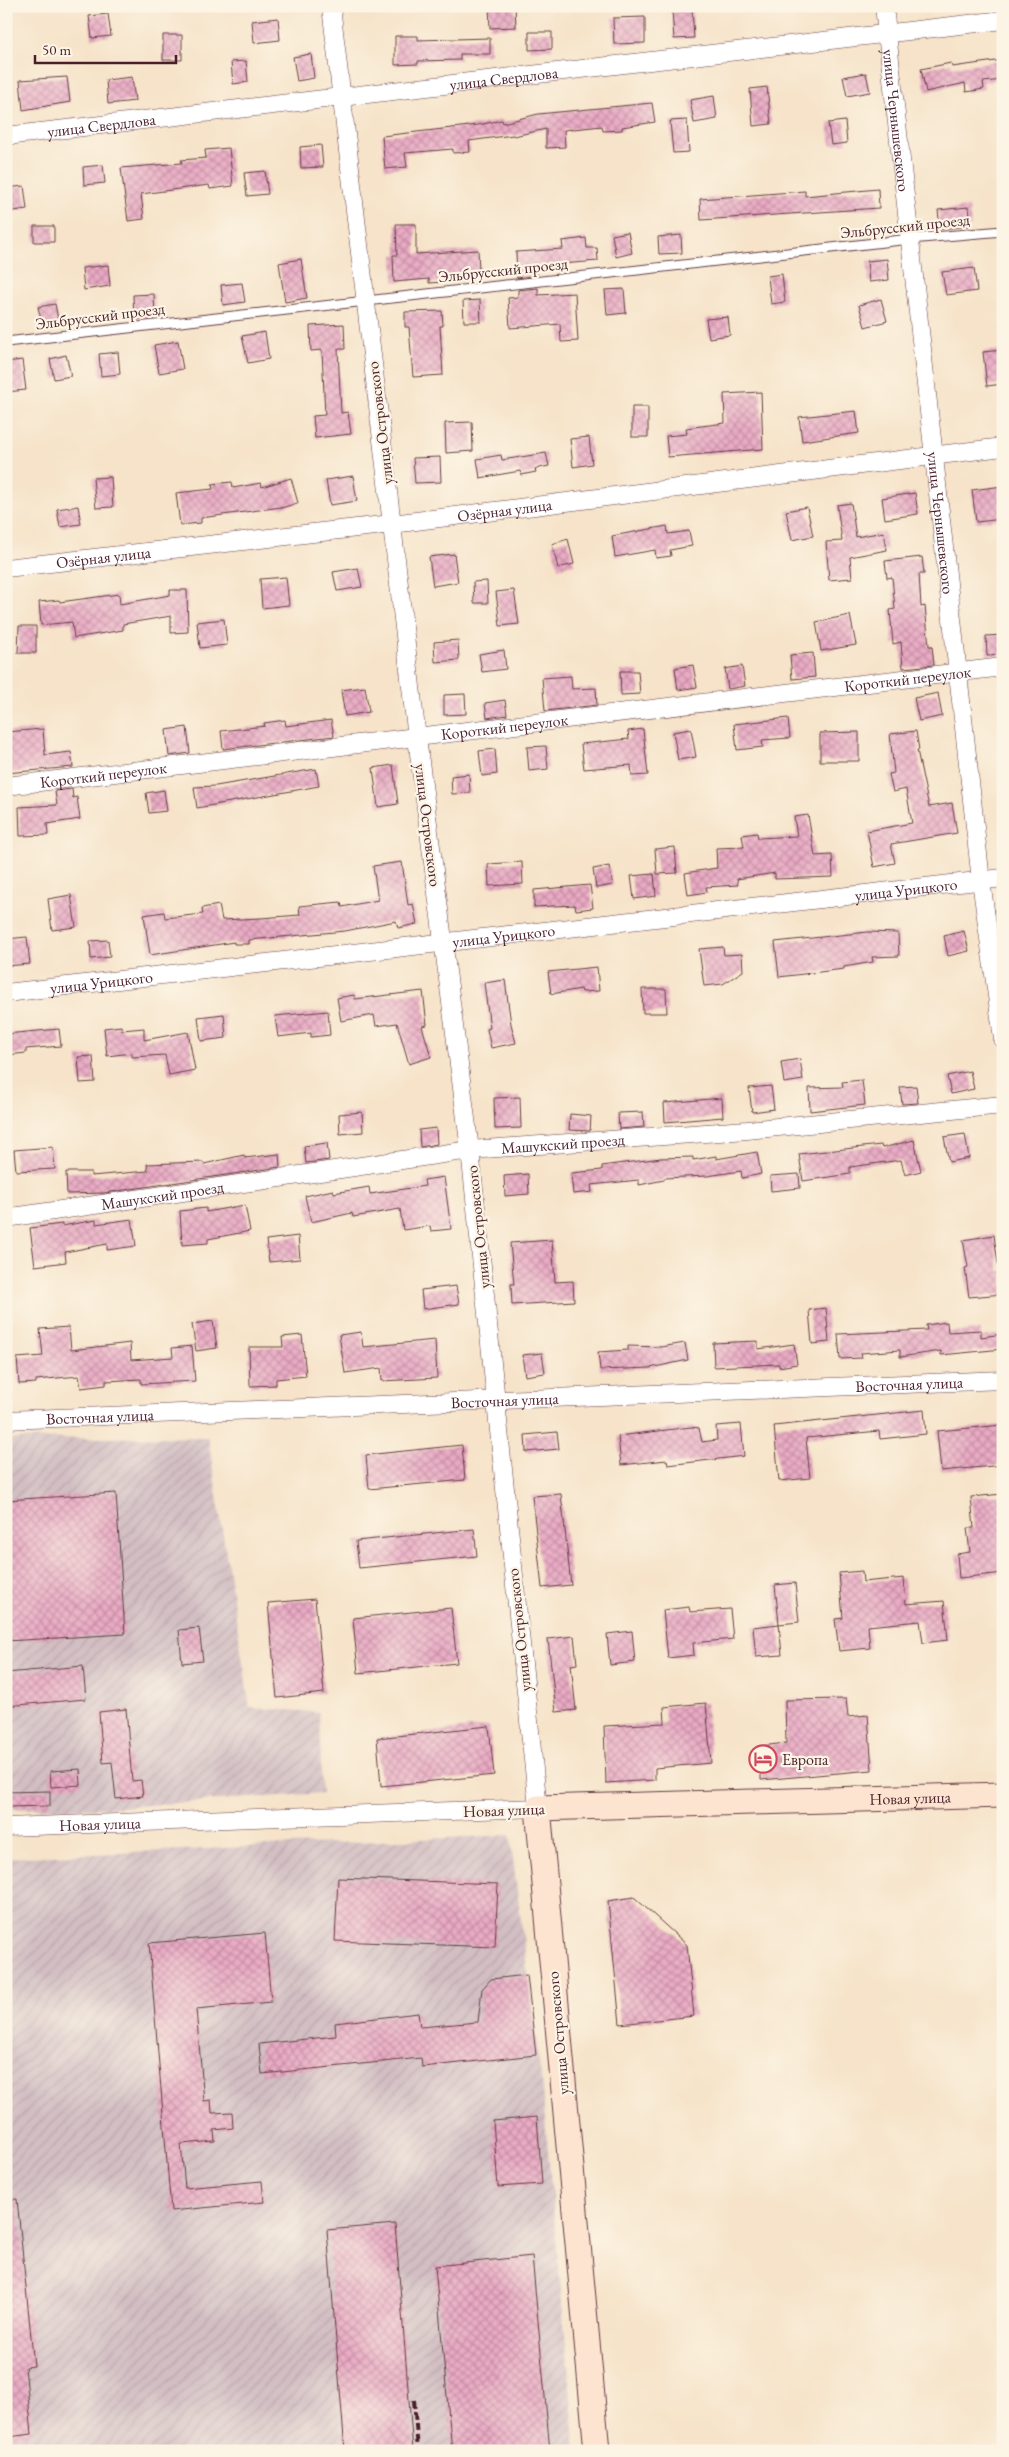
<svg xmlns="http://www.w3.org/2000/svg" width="1009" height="2457" font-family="'EB Garamond',serif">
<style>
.industrial{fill:url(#industrial-furrows)}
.building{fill:url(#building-cross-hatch)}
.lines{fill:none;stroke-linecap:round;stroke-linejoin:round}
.lane-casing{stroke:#643c43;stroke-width:11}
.street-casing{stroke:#643c43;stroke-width:19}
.secondary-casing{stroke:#643c43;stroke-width:27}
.lane{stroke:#fff;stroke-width:9}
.street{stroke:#fff;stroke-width:18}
.secondary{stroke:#fde4d0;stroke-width:25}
.rail{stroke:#4a1f2b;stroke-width:4;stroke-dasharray:8 4;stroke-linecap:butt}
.labels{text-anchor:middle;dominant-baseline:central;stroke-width:4.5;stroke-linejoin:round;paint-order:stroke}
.street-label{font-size:16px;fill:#4a1f2b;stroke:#fcf5e5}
.poi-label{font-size:16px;fill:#4a1f2b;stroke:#fcf5e5;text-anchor:start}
</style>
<defs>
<pattern id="industrial-furrows" width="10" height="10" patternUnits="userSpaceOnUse" patternTransform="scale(1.25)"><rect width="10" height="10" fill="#d2bec3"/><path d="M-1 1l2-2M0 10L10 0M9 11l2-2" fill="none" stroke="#b6a3a8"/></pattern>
<pattern id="building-cross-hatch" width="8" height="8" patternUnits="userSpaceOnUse" patternTransform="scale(1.25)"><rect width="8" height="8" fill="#eaabc5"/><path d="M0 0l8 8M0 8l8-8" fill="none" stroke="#c08ba0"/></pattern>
</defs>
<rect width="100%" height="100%" fill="#fcf5e5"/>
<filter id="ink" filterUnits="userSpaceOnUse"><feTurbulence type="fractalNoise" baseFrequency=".02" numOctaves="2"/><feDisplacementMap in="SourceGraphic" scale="10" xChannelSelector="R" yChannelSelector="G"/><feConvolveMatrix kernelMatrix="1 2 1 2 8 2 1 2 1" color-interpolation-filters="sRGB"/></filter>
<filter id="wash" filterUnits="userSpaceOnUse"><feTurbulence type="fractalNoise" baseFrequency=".0096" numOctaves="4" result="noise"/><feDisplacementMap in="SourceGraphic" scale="20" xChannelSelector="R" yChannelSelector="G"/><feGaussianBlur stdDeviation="1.12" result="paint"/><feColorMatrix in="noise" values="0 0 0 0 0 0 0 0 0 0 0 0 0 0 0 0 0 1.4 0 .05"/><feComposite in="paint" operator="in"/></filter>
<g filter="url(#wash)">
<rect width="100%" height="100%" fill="#f6e3c9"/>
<path class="industrial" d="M208,1437L250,1708L319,1712L322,1793L106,1808L6,1809V1439Z
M510,1835L541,2077L576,2451H6V1858Z"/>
<g id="blocks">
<path class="building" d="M489,6H515L516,27L490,28Z
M692,9L694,38L674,39L672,10Z
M108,14L111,36L92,38L89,16Z
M645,17V43L614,44L613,18Z
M278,18L280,40L254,43L252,21Z
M529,32H552V49L529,50Z
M163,35H182V60H163Z
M395,36H418V40L490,38V54H460V60L418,61V64L395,65Z
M311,54L314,78L297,81L293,57Z
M1003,60V80L983,82L984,89L966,92L965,83L926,92L921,69L951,63L952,67Z
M246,61L248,82L233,84L231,62Z
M866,73L870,92L847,96L843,77Z
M67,77L70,102L23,110L20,80Z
M132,77L135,101L108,104L106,80Z
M767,87L771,124L753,126L750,89Z
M714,96L717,119L694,123L690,100Z
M652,103L655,122L622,127V130L603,131L602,126L564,130L565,147L546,148V129L514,136L513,135L469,141L470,152L453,153V149L405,153L407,167L385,169L382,136L478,125L502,120L503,123L538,114Z
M687,120L689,152L673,153L670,121Z
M845,121L847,143L831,145L828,123Z
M321,145L323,167L301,168L300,147Z
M229,148L233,186L210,189L209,185L141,194L144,219L128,221L121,168L182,163L181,160L206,158L205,150Z
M103,165L105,183L84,185L83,167Z
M265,171L268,194L247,196L244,173Z
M24,186L27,209L7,212L6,188Z
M878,189L879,208L701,220L700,199L805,191V196Z
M969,207L971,226L940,229L938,210Z
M396,224H416V254L478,250L479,271L459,273L460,281L429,283V279L394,282L393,255H397Z
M34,226H54V242H34Z
M628,232L632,253L616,257L612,235Z
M681,235L682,253L659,254L658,237Z
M586,238L587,248H597L598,261L537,266V275L517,278L516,252L563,249L562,241Z
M301,259L307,298L285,302L279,263Z
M887,259L889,280L869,282L867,261Z
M108,265L110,286L84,290L82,268Z
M974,268L977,291L946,295L942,272Z
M782,274L785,302L771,304L768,276Z
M242,283L245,302L223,305L221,285Z
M538,288V295L575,293L578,341L561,342L560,324L510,328L508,298L518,297V290Z
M624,289L626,313L607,315L605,290Z
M154,294L155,318L134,319L133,295Z
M881,299L887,321L865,327L859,305Z
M480,300L481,322H464L463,301Z
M55,304L59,325L43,328L38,307Z
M442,311L443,326H440L443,375L413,377L409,327H405V312Z
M728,317L730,335L709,338L706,319Z
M344,324L345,349H338L341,413L348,412L351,434L315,438L313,416L325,415L322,350L311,351L310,326Z
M265,332L269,359L248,363L242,336Z
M178,341L183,369L159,373L154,345Z
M1003,350V384L987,386L983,352Z
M118,352L120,374L101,376L99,354Z
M66,355L71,376L54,379L50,359Z
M22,360L26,390L6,392V362Z
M761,392L763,449L668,457L666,436L687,434L686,428L725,423L724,394Z
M632,407H648V437H632Z
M856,411L859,433L802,441L799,417Z
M472,422L473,451L446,453L445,423Z
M589,437L592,464L573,467L570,439Z
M546,453L549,466L535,469L536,472L521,475L520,471L480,478L477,459L501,455L502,460Z
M440,457L441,482L415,483L413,458Z
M353,476L357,501L330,505L326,480Z
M111,477L113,507L96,508L93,478Z
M291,478L298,503L281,508V507L201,518V523L180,525L176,493L213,489L212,484L232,482L233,488L261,483L262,487Z
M1003,486V519L976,522L972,490Z
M915,493L918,514L885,519L882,498Z
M851,503L856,537L884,532L887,550L850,557L852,578L829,580L826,542L842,541L837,505Z
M78,506L81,524L60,527L57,509Z
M807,507L813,536L792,540L786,511Z
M667,526L668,534L689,531L692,546L670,550L671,556L656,558L655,550L615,557L612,536Z
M568,539L574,564L558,568L552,544Z
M454,554L458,582L433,586L429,557Z
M922,557L924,574H919L921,607L925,606L929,646H932L934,665L903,668L901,642L893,644L890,610L895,609L892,577L887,578L885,561Z
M358,568L362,587L337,591L333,572Z
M286,577L289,605L262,608L260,579Z
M487,581L488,603H474L473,582Z
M170,590H187L188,632L171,633V616L123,624V630L74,638L72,622L41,625L39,602L59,600L60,602L119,594L120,604L170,595Z
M514,590L519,624L500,626L496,592Z
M850,615L856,645L821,651L816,622Z
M224,619L227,645L200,648L197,622Z
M19,626H36V653H18Z
M1003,635V655L987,656L986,636Z
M458,640L459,660L435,662L434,642Z
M504,650L506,669L482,672L479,654Z
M813,653L815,677L792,679L790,655Z
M693,665L697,687L678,690L675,668Z
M742,666L745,686L728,689L725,669Z
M620,671H638L640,694L621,695Z
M571,676L572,689L596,688L597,705L545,711L542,678Z
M365,687L369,712L345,716L341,690Z
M938,693L942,716L919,721L914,698Z
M465,694L466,714L444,715V695Z
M505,700L507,715L487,718L485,703Z
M788,718L790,738L762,740L763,747L737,750L734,724Z
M285,720L286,726L331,720L334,736L223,749L221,731L265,726L264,723Z
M187,727L190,753L169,756L166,730Z
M43,729L45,755L71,752L73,767L6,773V732Z
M643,729L648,775L632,776L631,765L584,769L581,744L629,739L628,731Z
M691,729L696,757L678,760L673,732Z
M916,731L919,750H917L929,807L952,803L957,833L891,844L895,863L874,867L867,831L912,823L906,789L893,792L889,774L894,773L890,734Z
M859,732V761H820V733Z
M546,746L548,769L529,771L527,747Z
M495,749L497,774L482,776L479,751Z
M393,765L398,804L378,807L373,768Z
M316,769L319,786L197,808L194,787L216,786Z
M469,774L470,793L452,794L451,776Z
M72,789L73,798L77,797L80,819L47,824L48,835L20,836L19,807L57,805L55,791Z
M164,790L167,811L149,813L146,793Z
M808,815L815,856L832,855L833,877L775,879V873L737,879L738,885L706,887L707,892L688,895L685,873L717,868L716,848L744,847L742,835L757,833L758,838L797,836L794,817Z
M675,847L677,873L657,874L655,849Z
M402,862L408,905L413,904L417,924L398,928L396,921L345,931L249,940V944H234V942L150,955L144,915L164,912L165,918L203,914L202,908L219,905L222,920L261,918L300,915L299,906L341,902L342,907L378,900L373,866Z
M522,862L523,884L489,886L488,864Z
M609,866L613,885L596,888L593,869Z
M654,874L656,896L634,899L631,876Z
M590,885L593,908L576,910L575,905L534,907V890Z
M71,895L76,927L52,930L48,899Z
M964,931L969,951L948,956L944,936Z
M868,932L898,933L899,956L872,957L873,962L844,967V969L779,977L775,942Z
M27,937L30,964L6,966V939Z
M108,940L110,957L91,959L90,941Z
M723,947L724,955L742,954L743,971L723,984L704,986L699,949Z
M597,967L599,991L582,992L581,989L551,994L548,972Z
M505,980L511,1024L516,1043L491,1048L487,1029L490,1028L484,983Z
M642,989H666L667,1013H643Z
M423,991L427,1025L422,1026L431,1057L409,1064L397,1023L376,1026L374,1015L341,1021L337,998L354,995L355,999Z
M328,1011L330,1035L311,1037V1033L278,1037L275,1016Z
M224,1014L226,1038L201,1041L198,1017Z
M121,1026L122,1030L144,1028V1040L188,1032L195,1070L169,1075L165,1055L132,1057V1053L107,1056L104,1028Z
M59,1029L61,1046L26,1049V1053L8,1055L6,1034Z
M93,1056L95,1082L80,1083L78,1057Z
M800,1059L803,1080L784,1083L781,1062Z
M970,1071L974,1089L951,1094L947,1076Z
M862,1080L865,1105L810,1111L809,1088L843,1087L842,1082Z
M771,1086L774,1109L752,1112L749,1088Z
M916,1086L918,1103L902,1104L900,1087Z
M520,1097L521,1128L495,1129L494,1098Z
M722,1098L723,1117L665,1122L664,1103Z
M362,1112L363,1132L340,1134L339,1114Z
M643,1112L644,1127L619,1129L618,1113Z
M570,1114L591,1116L590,1131L569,1130Z
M436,1128L437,1144L420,1147L419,1130Z
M965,1134L969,1158L949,1162L944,1137Z
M914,1140L921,1171L905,1175L901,1160L850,1167V1174L803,1181L799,1154L881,1145L882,1148Z
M327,1143L329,1160L306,1163L304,1146Z
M53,1147L55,1169L16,1171L14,1150Z
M757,1152L761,1174L742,1178L741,1171L707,1176L664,1178V1180L639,1185V1180L591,1185L592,1192L573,1194L571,1173L602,1170V1166L661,1158L693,1157V1160L716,1156V1159Z
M279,1154L280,1167L104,1193L67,1194L66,1172H91V1176L148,1171L147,1164L203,1162L204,1164L244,1155L245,1158Z
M528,1174L529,1194L505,1196L504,1176Z
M799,1174L800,1188L771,1191L770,1176Z
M444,1177L451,1229L431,1231L430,1226L403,1230L400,1209L353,1217L352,1213L311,1222L305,1196L333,1190L334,1193L369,1187L370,1194L425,1186L424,1180Z
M245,1205L250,1231L208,1239V1243L182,1245L180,1211L206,1208V1212Z
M132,1219L136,1246L107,1250V1244L65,1252L66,1262L35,1266L30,1228L62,1224V1226L96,1220V1224Z
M994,1235L999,1271H1003V1294L969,1297L965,1268L968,1267L963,1240Z
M298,1236L300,1259L269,1262L266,1240Z
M552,1240L555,1282L573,1281L574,1301L512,1305L511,1284H514L510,1243Z
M456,1286L459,1304L423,1309L421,1290Z
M826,1308L829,1342L812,1344L809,1310Z
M213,1321L217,1348L196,1351L192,1324Z
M947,1322L948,1332L981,1330V1337L1003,1334V1349L941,1355V1351L900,1357V1350L861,1353L862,1358L840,1359L838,1334L927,1330L926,1325Z
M69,1327L71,1350L130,1343L131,1360L173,1357L172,1348L192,1346L195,1381L141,1384V1379L106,1381V1385L81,1388L79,1376L36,1380V1383L19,1384L17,1358L43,1356L40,1329Z
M361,1332L363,1347L435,1340L437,1378L382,1381L381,1368L345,1373L339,1335Z
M302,1335L306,1376L276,1379V1385L250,1386L249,1347H283L282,1337Z
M758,1341V1349L794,1344L797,1364L779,1367V1364L714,1367L713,1343Z
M685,1343L688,1360L650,1368L600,1370L598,1352L628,1350V1346L661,1347Z
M542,1353L545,1373L525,1376L522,1355Z
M924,1410L926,1434L880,1439L879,1431L806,1438L810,1478L779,1481L774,1426Z
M741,1424L744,1456L668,1465L667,1460L621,1465L618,1436L691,1427L699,1428L702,1442L717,1440L716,1426Z
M1003,1425V1465L941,1471L937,1431Z
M557,1432L559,1449L526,1452L525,1435Z
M462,1445L465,1480L369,1489L366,1455Z
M116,1493L125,1634L6,1641V1500Z
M561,1494L571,1585L542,1588L532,1496Z
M1003,1494V1573L959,1578L957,1554L970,1552L967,1528H974L971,1497Z
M474,1529L477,1556L359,1568L356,1541Z
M862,1571L863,1582L904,1578L906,1604L944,1601L948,1640L923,1643L920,1621L868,1626L870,1648L839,1651L835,1619L843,1618L839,1573Z
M795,1583L799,1622L779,1624L775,1585Z
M315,1599L324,1693L277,1698L268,1603Z
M689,1607L690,1612L730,1609L733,1639L693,1643L694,1655L668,1658L663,1610Z
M451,1608L457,1663L358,1673L353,1618Z
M779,1624L782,1655L756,1657L753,1627Z
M199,1628L203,1661L182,1663L179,1630Z
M632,1631L635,1662L610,1665L607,1634Z
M574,1636L577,1664L571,1665L576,1710L556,1712L548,1639Z
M83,1666L86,1699L6,1706V1673Z
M846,1699L848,1717L868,1715L872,1770L761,1780V1746L786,1743L785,1700Z
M706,1703L711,1763L655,1768V1780L606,1783L604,1726L665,1723L664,1707Z
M126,1709L132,1781L141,1780L143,1796L116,1799L112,1762L103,1763L99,1712Z
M489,1726L494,1775L381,1786L377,1738Z
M80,1769L81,1785L51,1787L50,1771Z
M50,1791V1806L6,1807V1792Z
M338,1878L498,1884L495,1947L335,1941Z
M634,1897L687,1945L694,2016L620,2024L608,1901Z
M265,1933L271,2002L196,2009L204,2101L211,2100L212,2113L232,2112L233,2128L214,2130L215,2141L181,2144L185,2188L262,2181L264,2202L171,2211L149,1943Z
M527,1975L536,2055L422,2067L421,2058L262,2074L259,2044L336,2036L335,2023L418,2013L420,2027L478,2022L482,1989L491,1979Z
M537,2117L542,2184L498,2187L493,2121Z
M17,2199L34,2366L25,2367L32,2434L8,2437L6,2415V2200Z
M395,2224L413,2451H345L327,2230Z
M532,2256L550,2451H452L435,2266Z"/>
</g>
</g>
<g filter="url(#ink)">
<use href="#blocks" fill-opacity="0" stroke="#643c43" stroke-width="1"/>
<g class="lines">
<g class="lane-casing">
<path id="lane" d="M6,342L910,239L1003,231"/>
</g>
<g class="street-casing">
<g id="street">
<path id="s1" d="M884,6L981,881L1003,1039"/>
<path id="s2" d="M6,136L1003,20"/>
<path id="s3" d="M6,568L392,524L1003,447"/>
<path id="s4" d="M6,786L1003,667"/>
<path id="s5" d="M6,993L1003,878"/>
<path id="s6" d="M6,1218L470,1150L747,1130L1003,1105"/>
<path id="s7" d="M6,1420L1003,1380"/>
<path id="s8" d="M6,1827L538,1808L470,1150L417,738L331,6"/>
</g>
</g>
<g class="secondary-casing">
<g id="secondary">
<path id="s9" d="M597,2451L538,1808L1003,1795"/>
</g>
</g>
<use href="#lane" class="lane"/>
<use href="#street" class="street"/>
<use href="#secondary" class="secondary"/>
<path class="rail" d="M414,2400L418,2451"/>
</g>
</g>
<defs>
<g id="hotel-ring" transform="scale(1.4375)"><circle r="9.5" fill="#fcf5e5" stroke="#d1495b" stroke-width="1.5"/><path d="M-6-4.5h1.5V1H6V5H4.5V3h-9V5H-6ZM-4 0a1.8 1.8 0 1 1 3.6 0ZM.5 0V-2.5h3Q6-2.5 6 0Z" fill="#d1495b"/></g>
</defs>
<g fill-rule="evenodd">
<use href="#hotel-ring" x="763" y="1759"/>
</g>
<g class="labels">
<g class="street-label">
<text stroke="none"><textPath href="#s2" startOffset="501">улица Свердлова</textPath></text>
<text stroke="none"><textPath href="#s1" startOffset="115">улица Чернышевского</textPath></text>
<text stroke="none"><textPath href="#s2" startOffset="96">улица Свердлова</textPath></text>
<text transform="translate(905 226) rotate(-6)">Эльбрусский проезд</text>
<text transform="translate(503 270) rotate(-6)">Эльбрусский проезд</text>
<text transform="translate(100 316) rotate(-7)">Эльбрусский проезд</text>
<text transform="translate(380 423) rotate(-97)">улица Островского</text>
<text stroke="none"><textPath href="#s3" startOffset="502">Озёрная улица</textPath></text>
<text stroke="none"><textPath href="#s1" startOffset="520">улица Чернышевского</textPath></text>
<text stroke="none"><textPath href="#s3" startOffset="98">Озёрная улица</textPath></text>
<text stroke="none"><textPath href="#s4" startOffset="908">Короткий переулок</textPath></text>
<text stroke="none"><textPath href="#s4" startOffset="502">Короткий переулок</textPath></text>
<text stroke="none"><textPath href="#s4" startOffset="98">Короткий переулок</textPath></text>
<text transform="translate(428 825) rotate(83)">улица Островского</text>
<text stroke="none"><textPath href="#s5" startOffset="906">улица Урицкого</textPath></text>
<text stroke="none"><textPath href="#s5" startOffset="501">улица Урицкого</textPath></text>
<text stroke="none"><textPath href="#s5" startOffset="96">улица Урицкого</textPath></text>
<text stroke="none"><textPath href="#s6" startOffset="562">Машукский проезд</textPath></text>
<text stroke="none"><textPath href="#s6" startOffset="158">Машукский проезд</textPath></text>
<text transform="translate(478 1227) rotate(-96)">улица Островского</text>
<text stroke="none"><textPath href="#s7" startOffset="904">Восточная улица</textPath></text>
<text stroke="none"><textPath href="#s7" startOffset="499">Восточная улица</textPath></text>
<text stroke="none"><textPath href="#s7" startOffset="94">Восточная улица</textPath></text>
<text transform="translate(519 1630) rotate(-96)">улица Островского</text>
<text stroke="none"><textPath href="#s9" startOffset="1018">Новая улица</textPath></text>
<text transform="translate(504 1810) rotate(-2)">Новая улица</text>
<text stroke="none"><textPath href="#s8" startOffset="94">Новая улица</textPath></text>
<text transform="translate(558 2033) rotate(-95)">улица Островского</text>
</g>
<g class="poi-label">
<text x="782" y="1759">Европа</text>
</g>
</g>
<rect width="1009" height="2457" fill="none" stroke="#fcf5e5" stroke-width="25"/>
<path d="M35 55v8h141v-8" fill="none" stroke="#4a1f2b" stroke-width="2.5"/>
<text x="42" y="55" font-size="15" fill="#4a1f2b" stroke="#fcf5e5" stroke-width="4" paint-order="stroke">50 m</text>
</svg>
